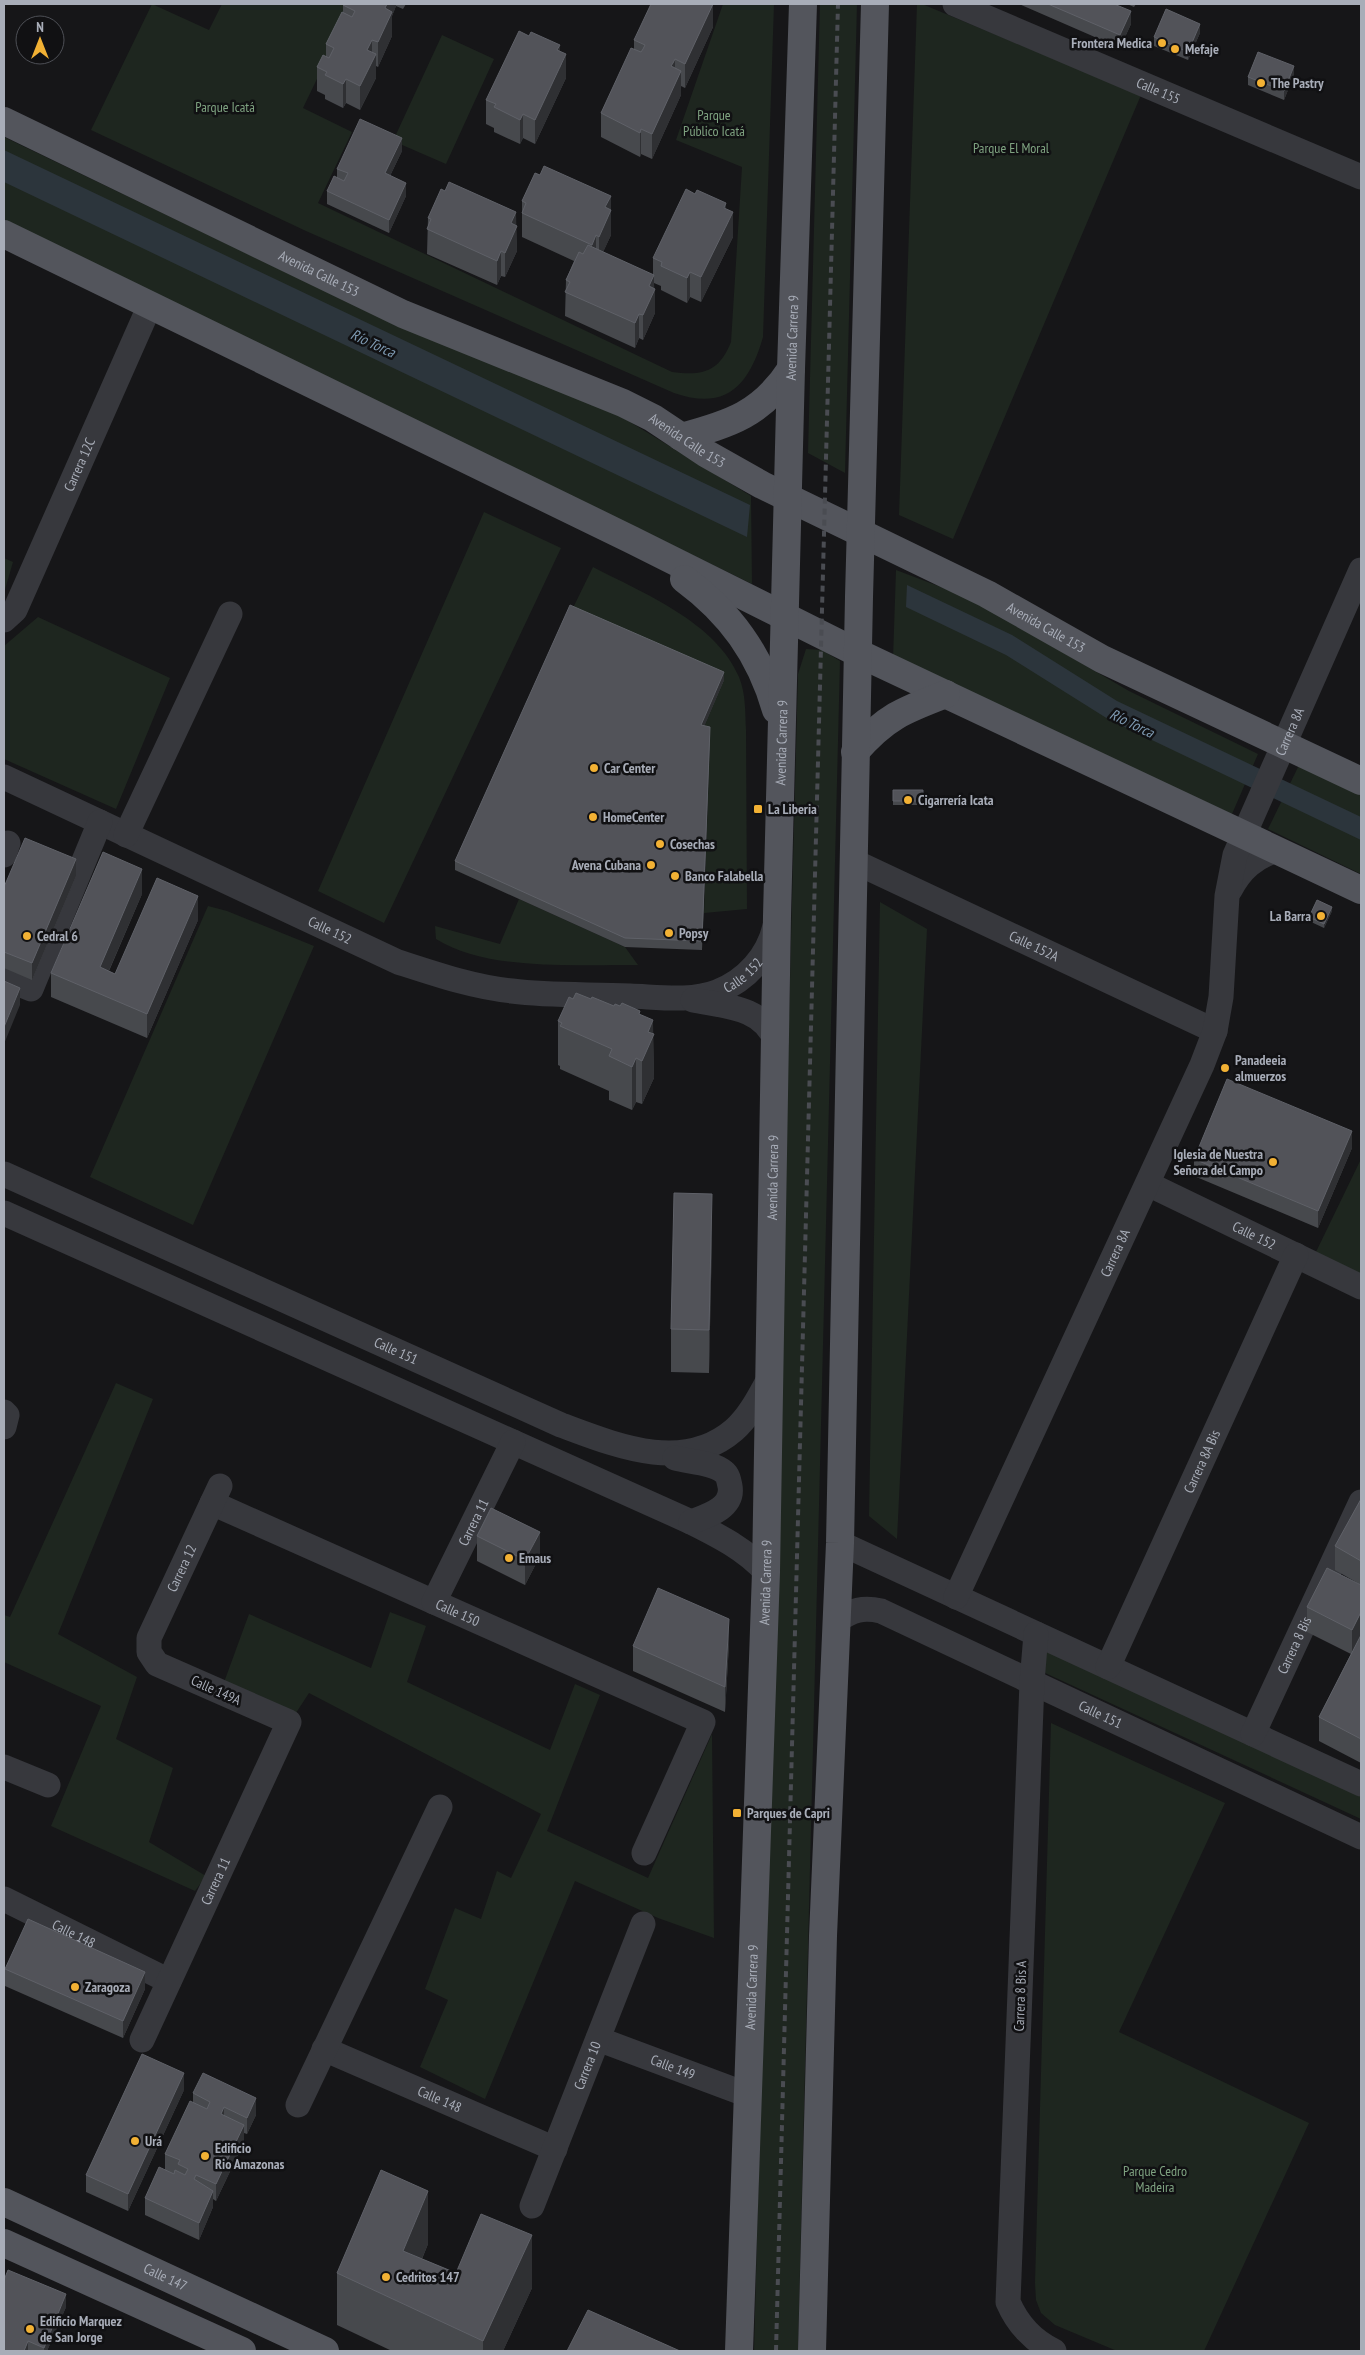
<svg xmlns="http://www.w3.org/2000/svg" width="1365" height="2355" font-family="'PT Sans Narrow',sans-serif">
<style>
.green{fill:#1e261f}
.water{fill:#2c353c}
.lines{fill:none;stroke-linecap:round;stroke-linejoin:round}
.minor{stroke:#37383d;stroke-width:25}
.major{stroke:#53555c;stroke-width:28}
.rail{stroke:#4a4c52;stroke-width:4;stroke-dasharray:6 5;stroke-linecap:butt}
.wall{fill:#47494d}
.shaded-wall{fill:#2f3033}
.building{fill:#525359;stroke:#5f6168}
.poi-dot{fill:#f2b134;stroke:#111113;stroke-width:2}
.labels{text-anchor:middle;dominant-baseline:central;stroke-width:5;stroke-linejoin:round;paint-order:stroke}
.poi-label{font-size:14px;font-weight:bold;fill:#a8adb8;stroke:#111113;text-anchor:start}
.street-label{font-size:14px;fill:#a8adb8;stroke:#111113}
.park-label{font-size:14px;fill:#7fa381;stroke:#111113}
.water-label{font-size:15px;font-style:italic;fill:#7f9bb3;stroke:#111113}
</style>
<rect width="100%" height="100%" fill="#161618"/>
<path class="green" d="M152,4L209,30L222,4H353L303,108L352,132L318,203L672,372C703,376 719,372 731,342L742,167L676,140L723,4H774L763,337C749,386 726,411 674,393L306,231L91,130Z
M820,4H857L845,473L808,453Z
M917,4H922L1141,95L953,539L899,515Z
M442,35L494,59L446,164L393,141Z
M4,137L396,325L617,414L751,496L752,584L4,221Z
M484,512L561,548L384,923L318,891Z
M4,558L13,562L4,593Z
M593,567C643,593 716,622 739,677C746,694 745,712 746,730L747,909L704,913L710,736L570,614Z
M896,570L970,598L1129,691L1258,754L1232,814L893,659Z
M38,617L170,678L116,809L4,759V646Z
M806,649L822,650L840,661L798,2351H754L798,674Z
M1300,763L1361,792V874L1268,829Z
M519,899L625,947L638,965C576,964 489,972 436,939L435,926L500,944Z
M880,902L927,929L897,1539L869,1516Z
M208,906L227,911L314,946L193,1225L90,1177Z
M1361,1159V1276L1315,1254Z
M116,1383L153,1399L58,1634L137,1677L116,1739L173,1768L149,1842L206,1876L195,1891L51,1826L101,1706L4,1662V1615L10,1617Z
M390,1612L426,1626L407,1682L550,1750L575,1684L600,1695L547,1831L648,1878L712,1734L714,1938L658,1918L575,1881L485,2099L420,2067L448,2000L425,1989L455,1908L481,1919L497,1871L511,1878L541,1814L309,1693L294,1716L223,1685L249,1614L371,1668Z
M1045,1648L1361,1792V1819L1043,1672Z
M1051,1723L1225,1803L1119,2032L1309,2123L1204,2351H1117L1055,2325L1041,2313L1036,2300L1035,2283Z"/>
<path class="water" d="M4,150L750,505L747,537L4,182Z
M907,585L1012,635L1117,701L1361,817V840L1108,719L1006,655L906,607Z"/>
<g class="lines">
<g class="minor">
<path id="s1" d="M955,4L1361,177"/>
<path id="s2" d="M4,620L15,610L150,305"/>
<path id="s3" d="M4,777L398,962C435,974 473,987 512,991C551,996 591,994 630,996C658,997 691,1002 717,992C747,980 768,956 775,926"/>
<path d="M126,835L230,614"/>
<path d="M4,855L8,843"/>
<path id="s4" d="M853,861L1215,1031"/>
<path d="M1230,890C1241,869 1255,857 1277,850"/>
<path d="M4,978L31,989L100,822"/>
<path d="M693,1000C725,1006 764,1007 776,1042"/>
<path id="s5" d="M4,1174L561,1425C615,1445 683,1474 734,1430C750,1416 760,1395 770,1377"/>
<path id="s6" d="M1148,1184L1361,1287"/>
<path d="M4,1213L691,1522C719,1536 745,1549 766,1572"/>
<path d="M4,1412L7,1415L4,1427"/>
<path d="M675,1458C689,1462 713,1462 724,1472C728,1475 729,1481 730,1486C734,1508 707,1516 691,1522"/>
<path id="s7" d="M212,1503L703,1722L644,1853"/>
<path d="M840,1543L1361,1784"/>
<path id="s8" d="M956,1597L1202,1065L1215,1031L1221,997L1227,896L1235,855L1361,570"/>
<path id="s9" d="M434,1602L513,1442"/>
<path id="s10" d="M838,1620C852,1610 863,1607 881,1611L1361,1837"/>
<path d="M1036,1634L1032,1682L1008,2302C1017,2323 1033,2341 1054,2351"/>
<path id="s11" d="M1108,1667L1296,1255"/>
<path id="s12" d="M1253,1734L1361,1502"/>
<path d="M4,1767L48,1785"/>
<path id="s13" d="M4,1899L169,1981"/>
<path id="s14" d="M598,2039L748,2095"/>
<path id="s15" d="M142,2040L289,1722L157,1664L149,1652V1638L220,1486"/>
<path id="s16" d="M324,2049L555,2149"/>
<path d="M298,2105L440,1807"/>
<path id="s17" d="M532,2206L643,1924"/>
</g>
<g class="major">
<path id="s18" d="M4,121L403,314L623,403L653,418L707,454L762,485L987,594L1102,659L1361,781"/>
<path d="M4,234L632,540L858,653L1361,890"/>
<path d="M681,437C730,424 762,414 791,369"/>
<path d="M684,579C730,613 760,654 776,710"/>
<path d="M855,752C885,717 904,710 946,694"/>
<path id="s19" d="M4,2202L325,2351"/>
<path d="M4,2243L242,2351"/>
<path id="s20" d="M739,2351L766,1572L777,916L791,369L803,4"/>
<path d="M812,2351L823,1936L840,1543L859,597L875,4"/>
</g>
<path class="rail" d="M776,2351L838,4"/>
</g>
<path class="wall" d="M343,4H406L403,9L396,6L392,16V36L378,67L376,66V78L360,110L346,103L343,108L325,99V95L317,91V67L326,56V44L343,12Z
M713,4V27L685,88L681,86V95L652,159L641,154L640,157L601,137V113L634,49V40Z
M1019,4H1114L1131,24L1120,48Z
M1127,4H1136L1134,7Z
M1200,33L1188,60L1154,46V37Z
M560,51L566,78L535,144L523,138L520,144L494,132V128L486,124V100Z
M1294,75L1284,100L1248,85V77Z
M402,151L390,176L406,196L389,233L327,204V191L337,177V169Z
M522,201L611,210V235L603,252L653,275V258L726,209L733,237L701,302L690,297L687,303L661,290V286L654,283L655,313L643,340L639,338L635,348L565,316L566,280L574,261L522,237Z
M428,218L516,226L517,251L505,277L501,276L497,285L427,254Z
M724,680L704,726L710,736L702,950L625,947L455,870V861Z
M893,790H923V805H893Z
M76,876L32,980L4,968V887Z
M142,894L109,971L115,974L198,920L147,1038L51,997V973Z
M1332,911L1324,928L1309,921V917Z
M573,999H591L640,1015L653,1034L654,1078L642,1104L636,1102L632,1110L609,1100V1091L560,1069V1066L558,1065V1021Z
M1352,1148L1318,1228L1194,1176V1159Z
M712,1237L709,1373L671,1372V1329Z
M1361,1499V1585L1335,1570V1546Z
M477,1536L540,1556L525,1585L477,1561Z
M1361,1585V1763L1319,1741V1717L1351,1654L1307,1632V1607Z
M729,1644L725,1712L633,1671V1646Z
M5,1969L145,1989L123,2038L5,1986Z
M184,2090L128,2211L86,2192V2175Z
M193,2093L256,2115L247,2134L244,2133V2142L216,2201L213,2199V2207L199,2240L145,2215V2198L165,2170V2154L193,2102Z
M428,2244L422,2259L456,2273L532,2288L503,2351H392L337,2325V2273Z
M66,2307L47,2351H4Z"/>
<path class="shaded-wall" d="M387,4H396V6L392,16V36L378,67V42L385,8Z
M713,4V27L685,88V64Z
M1131,11V24L1120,48V35Z
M1200,24V33L1188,60V52Z
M372,40V61L376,54V78L360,110V86L367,50Z
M560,45V68L566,54V78L535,144V120L557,50Z
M675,59V83L671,66Z
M1294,66V75L1284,100V91Z
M681,71V95L652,159V134Z
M346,79V103L343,108V84Z
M523,114V138L520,144V120Z
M641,129V154L640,157V133Z
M402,138V151L385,186V173Z
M406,183V196L389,233V220Z
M611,196V235L599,261V237L605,207Z
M726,203V227L733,212V237L701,302V277Z
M516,212L517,251L505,277V253L511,223Z
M596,235V259L592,269V245Z
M501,251V276L497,285V261Z
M690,272V297L687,303V278Z
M654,275V291L655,289V313L643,340V315L649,286Z
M639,314V338L635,348V323Z
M724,672V680L701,734V725Z
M76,859V876L32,980V963Z
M142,869V894L100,991V967Z
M198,896V920L147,1038V1014Z
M1332,907V911L1324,928V924Z
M20,988V1005L4,1044V1027Z
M653,1020L654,1078L642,1104V1061L648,1032Z
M636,1058V1102L632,1110V1067Z
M1352,1131V1148L1318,1228V1211Z
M712,1194V1237L709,1373V1330Z
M540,1532V1556L525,1585V1560Z
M1361,1612V1636L1352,1654V1630Z
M729,1619V1644L725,1712V1687Z
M145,1972V1989L123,2038V2021Z
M184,2073V2090L128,2211V2194Z
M256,2098V2115L247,2134V2118Z
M224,2107V2124L221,2114Z
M244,2125V2142L216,2201V2184Z
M213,2191V2207L199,2240V2223Z
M428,2191V2244L403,2304V2251Z
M532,2235V2288L503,2351H483V2341Z
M66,2294V2307L47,2351H44V2348Z
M28,2341V2351H24Z"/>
<path class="building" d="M343,4H387L385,8L392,12L378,42L372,40L367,50L376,54L360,86L346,79L343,84L325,75L327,72L317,67L323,55L329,58L334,48L326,44L342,12L352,17L355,11L343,5Z
M651,4H713L685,64L675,59L673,63L671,66L681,71L652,134L641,129L640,133L601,113L631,48L641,52L643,49L645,45L634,40Z
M1048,4H1114L1131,11L1120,35Z
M1166,9L1200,24L1188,52L1154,37Z
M519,31L529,36L531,32L560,45L557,50L566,54L535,120L523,114L520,120L494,107L496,104L486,100Z
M1258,52L1294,66L1284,91L1248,77Z
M360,119L402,138L385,173L406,183L389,220L327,191L334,176L344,181L348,173L337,169Z
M544,166L611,196L605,207L611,210L599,237L596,235L592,245L522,213L526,203L522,201L535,173L540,175Z
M449,182L516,212L511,223L517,226L505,253L501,251L497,261L427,229L431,219L428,218L441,189L445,191Z
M686,189L695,194L697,190L726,203L724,208L733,212L701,277L690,272L687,278L661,266L662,262L653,258Z
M588,245L654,275L649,286L655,289L643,315L639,314L635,323L565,292L570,282L566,280L579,252L583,254Z
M570,605L724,672L701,725L710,727L702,941L625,938L455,861Z
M893,790H923V801H893Z
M25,838L76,859L32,963L4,952V887Z
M103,852L142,869L100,967L115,974L157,878L198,896L147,1014L51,973Z
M1317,900L1332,907L1324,924L1309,917Z
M4,981L20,988L4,1027Z
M576,993L591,999L592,997L614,1006L615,1004L620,1006L622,1003L640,1011L639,1014L653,1020L648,1032L654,1034L642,1061L636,1058L632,1067L609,1056L612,1049L560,1026L562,1023L558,1021L569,997L573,999Z
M1227,1079L1352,1131L1318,1211L1194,1159Z
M674,1193L712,1194L709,1330L671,1329Z
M1361,1499V1561L1335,1546Z
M491,1508L540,1532L525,1560L477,1536Z
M1327,1568L1361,1585V1612L1352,1630L1307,1607Z
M658,1588L729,1619L725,1687L633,1646Z
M1361,1635V1739L1319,1717Z
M28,1919L145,1972L123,2021L5,1969Z
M142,2054L184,2073L128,2194L86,2175Z
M203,2073L256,2098L247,2118L224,2107L221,2114L244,2125L216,2184L196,2175L194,2179L213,2191L199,2223L145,2198L159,2167L174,2174L175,2170L185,2175L188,2169L178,2164L180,2160L165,2154L190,2101L207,2109L210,2102L193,2093Z
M381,2170L428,2191L403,2251L456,2273L481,2214L532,2235L483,2341L337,2273Z
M8,2270L66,2294L44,2348L28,2341L24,2351H4V2280Z
M588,2310L680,2351H567Z"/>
<g class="poi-dot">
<circle cx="1162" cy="43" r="5"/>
<circle cx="1175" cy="49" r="5"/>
<circle cx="1261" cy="83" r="5"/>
<circle cx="594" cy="768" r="5"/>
<circle cx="908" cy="800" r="5"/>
<rect x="753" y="804" width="10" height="10" rx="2.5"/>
<circle cx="593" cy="817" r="5"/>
<circle cx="660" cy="844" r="5"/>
<circle cx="651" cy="865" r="5"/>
<circle cx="675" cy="876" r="5"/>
<circle cx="1321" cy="916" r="5"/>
<circle cx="669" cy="933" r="5"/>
<circle cx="27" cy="936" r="5"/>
<circle cx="1225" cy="1068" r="5"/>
<circle cx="1273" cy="1162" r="5"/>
<circle cx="509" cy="1558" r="5"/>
<rect x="732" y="1808" width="10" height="10" rx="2.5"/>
<circle cx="75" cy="1987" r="5"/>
<circle cx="135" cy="2141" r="5"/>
<circle cx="205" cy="2156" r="5"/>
<circle cx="386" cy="2277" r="5"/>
<circle cx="30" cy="2329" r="5"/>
</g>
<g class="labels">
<g class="poi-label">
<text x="1152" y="43" text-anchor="end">Frontera Medica</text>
<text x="1185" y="49">Mefaje</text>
<text x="1271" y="83">The Pastry</text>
<text x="604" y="768">Car Center</text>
<text x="918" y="800">Cigarrería Icata</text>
<text x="768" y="809">La Liberia</text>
<text x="603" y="817">HomeCenter</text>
<text x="670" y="844">Cosechas</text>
<text x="641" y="865" text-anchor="end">Avena Cubana</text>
<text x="685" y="876">Banco Falabella</text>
<text x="1311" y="916" text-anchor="end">La Barra</text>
<text x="679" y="933">Popsy</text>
<text x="37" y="936">Cedral 6</text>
<text x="1235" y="1060">Panadeeia<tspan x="1235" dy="16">almuerzos</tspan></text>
<text x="1263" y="1154" text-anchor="end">Iglesia de Nuestra<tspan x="1263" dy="16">Señora del Campo</tspan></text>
<text x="519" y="1558">Emaus</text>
<text x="747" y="1813">Parques de Capri</text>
<text x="85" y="1987">Zaragoza</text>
<text x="145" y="2141">Urá</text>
<text x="215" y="2148">Edificio<tspan x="215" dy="16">Rio Amazonas</tspan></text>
<text x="396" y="2277">Cedritos 147</text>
<text x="40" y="2321">Edificio Marquez<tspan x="40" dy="16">de San Jorge</tspan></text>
</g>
<g class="street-label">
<text stroke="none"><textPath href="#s1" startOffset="221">Calle 155</textPath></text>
<text stroke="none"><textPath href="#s18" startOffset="350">Avenida Calle 153</textPath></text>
<text stroke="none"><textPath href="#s20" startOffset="2014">Avenida Carrera 9</textPath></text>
<text stroke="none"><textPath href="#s18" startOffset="755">Avenida Calle 153</textPath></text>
<text stroke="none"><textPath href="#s2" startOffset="174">Carrera 12C</textPath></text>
<text stroke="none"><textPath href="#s18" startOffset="1160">Avenida Calle 153</textPath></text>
<text stroke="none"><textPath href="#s8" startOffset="935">Carrera 8A</textPath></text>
<text stroke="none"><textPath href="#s20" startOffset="1609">Avenida Carrera 9</textPath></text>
<text stroke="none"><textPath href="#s3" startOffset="360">Calle 152</textPath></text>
<text stroke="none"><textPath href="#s4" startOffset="200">Calle 152A</textPath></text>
<text stroke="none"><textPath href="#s3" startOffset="790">Calle 152</textPath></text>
<text stroke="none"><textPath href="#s20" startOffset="1174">Avenida Carrera 9</textPath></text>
<text stroke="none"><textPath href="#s6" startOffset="118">Calle 152</textPath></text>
<text stroke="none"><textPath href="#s8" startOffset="379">Carrera 8A</textPath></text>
<text stroke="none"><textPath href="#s5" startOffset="430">Calle 151</textPath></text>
<text stroke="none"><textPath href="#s11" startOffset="226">Carrera 8A Bis</textPath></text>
<text stroke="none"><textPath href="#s9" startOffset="89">Carrera 11</textPath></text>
<text stroke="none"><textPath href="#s15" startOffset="600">Carrera 12</textPath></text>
<text stroke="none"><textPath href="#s20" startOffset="769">Avenida Carrera 9</textPath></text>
<text stroke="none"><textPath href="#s7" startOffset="269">Calle 150</textPath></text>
<text stroke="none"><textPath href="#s12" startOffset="98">Carrera 8 Bis</textPath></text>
<text transform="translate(216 1690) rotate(24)">Calle 149A</text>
<text stroke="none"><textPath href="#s10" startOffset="288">Calle 151</textPath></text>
<text stroke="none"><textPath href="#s15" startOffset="175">Carrera 11</textPath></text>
<text stroke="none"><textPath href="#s13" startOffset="78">Calle 148</textPath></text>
<text stroke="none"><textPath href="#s20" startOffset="364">Avenida Carrera 9</textPath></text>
<text transform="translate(1020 1996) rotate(-88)">Carrera 8 Bis A</text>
<text stroke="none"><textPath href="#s17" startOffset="151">Carrera 10</textPath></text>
<text stroke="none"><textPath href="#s14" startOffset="80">Calle 149</textPath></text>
<text stroke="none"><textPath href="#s16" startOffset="126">Calle 148</textPath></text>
<text stroke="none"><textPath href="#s19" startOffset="178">Calle 147</textPath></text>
</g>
<g class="park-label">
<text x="225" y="107">Parque Icatá</text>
<text x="714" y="115">Parque<tspan x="714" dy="16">Público Icatá</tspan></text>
<text x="1011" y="148">Parque El Moral</text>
<text x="1155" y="2171">Parque Cedro<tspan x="1155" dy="16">Madeira</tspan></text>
</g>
<g class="water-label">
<text transform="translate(373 343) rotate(25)">Río Torca</text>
<text transform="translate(1132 723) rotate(26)">Río Torca</text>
</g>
</g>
<rect width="1365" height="2355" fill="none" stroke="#a8adb8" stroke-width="10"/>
<g transform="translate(40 40)"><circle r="24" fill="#111113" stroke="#4d4f55"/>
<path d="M0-4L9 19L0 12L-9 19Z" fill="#f2b134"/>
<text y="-8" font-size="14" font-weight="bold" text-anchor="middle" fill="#a8adb8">N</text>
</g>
</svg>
